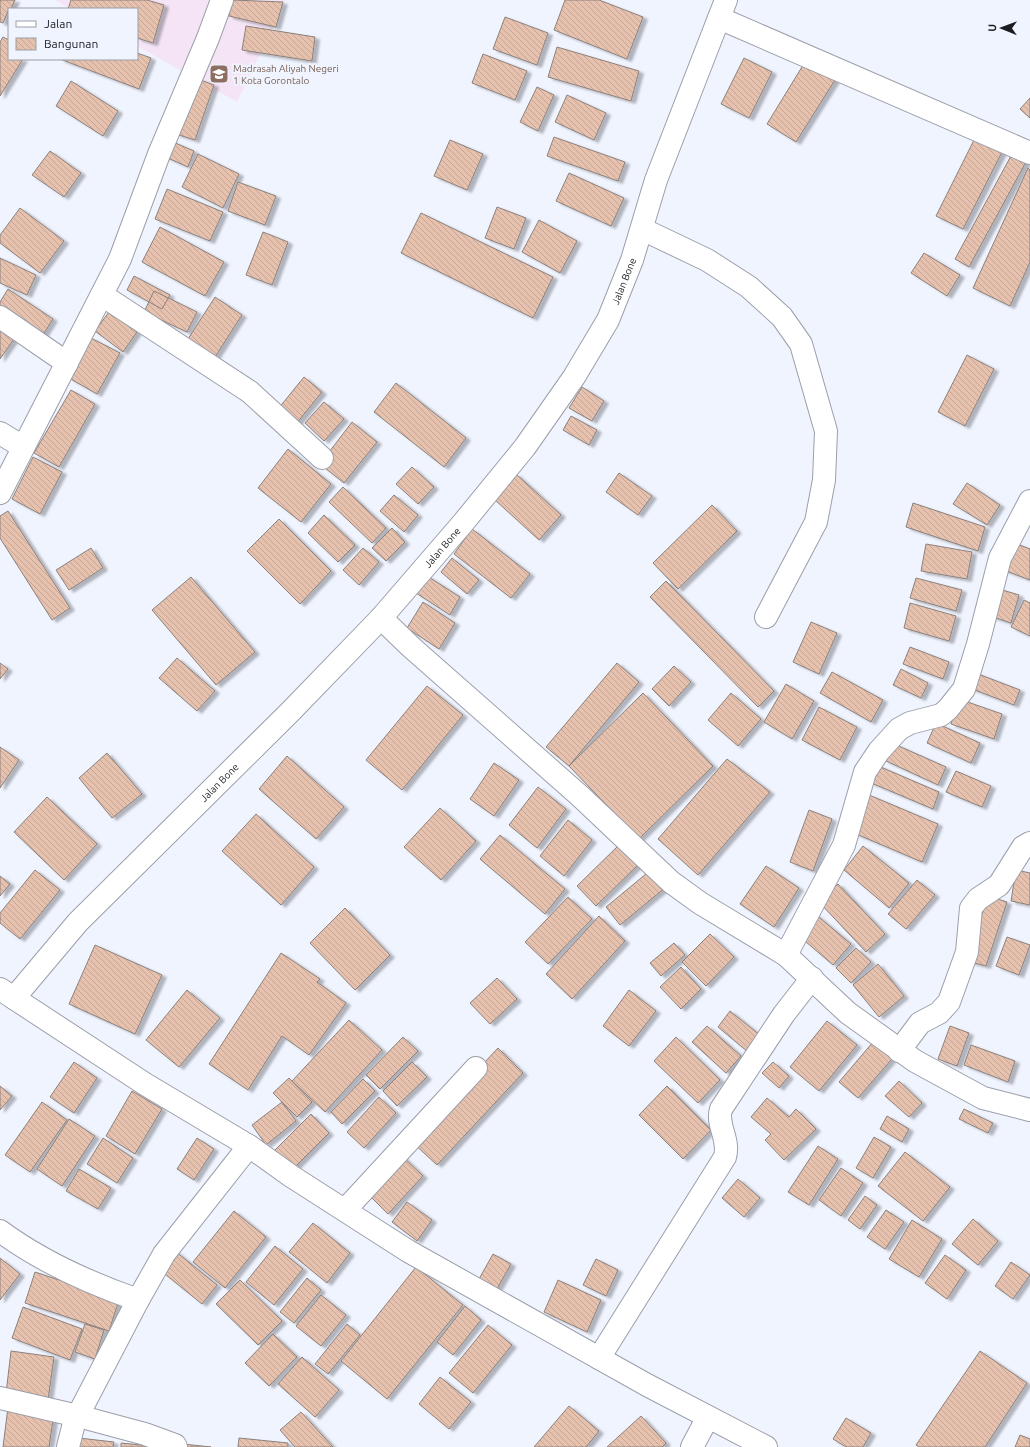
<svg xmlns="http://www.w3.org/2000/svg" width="1030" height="1447" font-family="Ubuntu,sans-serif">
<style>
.education{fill:#f4e4f6}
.building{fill:url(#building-back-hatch);stroke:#8c817c;filter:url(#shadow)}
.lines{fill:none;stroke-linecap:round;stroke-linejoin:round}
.street-casing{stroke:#9b9fa9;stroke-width:24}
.street{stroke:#fff;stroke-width:22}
.labels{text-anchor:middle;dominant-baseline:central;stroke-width:4;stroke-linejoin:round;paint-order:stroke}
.education-label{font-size:10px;fill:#785e54;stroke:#f0f4ff;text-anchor:start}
.street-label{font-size:10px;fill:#1b1d20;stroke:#f0f4ff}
</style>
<defs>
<pattern id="building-back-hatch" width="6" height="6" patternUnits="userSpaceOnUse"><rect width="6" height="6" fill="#e6c1ae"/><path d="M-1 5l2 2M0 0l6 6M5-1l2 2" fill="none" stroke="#c5a595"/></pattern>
<filter id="shadow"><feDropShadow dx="4.5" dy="2.5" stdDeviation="1" flood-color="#0004"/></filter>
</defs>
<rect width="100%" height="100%" fill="#f0f4ff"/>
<path class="education" d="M55,0H286L237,102L137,46V9H71Z"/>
<path class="building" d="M0,0H15L11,9H9L3,23L0,22Z
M71,0H147L164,5L153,43L137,38V9H68Z
M232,0L283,2L276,27L229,16Z
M565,0H599L643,17L627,59L554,30Z
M505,17L548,33L537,65L493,49Z
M246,26L315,37L312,61L242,50Z
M3,37L9,40V59H23L0,96V42Z
M557,47L639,71L631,101L548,77Z
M137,53L151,58L139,89L60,59H137Z
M483,54L527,71L515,100L472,83Z
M744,58L772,72L749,118L721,104Z
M805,62L835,80L796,142L767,124Z
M195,78L214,85L195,140L176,134Z
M71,81L118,111L103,136L56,106Z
M537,87L554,95L538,131L520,122Z
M567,95L606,113L594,140L555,122Z
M1030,98V118L1020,109Z
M977,134L1004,148L963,229L936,216Z
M554,137L625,162L618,181L547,156Z
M166,139L194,151L188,167L159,154Z
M450,140L483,154L467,190L434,176Z
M50,151L81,173L64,197L32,175Z
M198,154L239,174L223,208L182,187Z
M1012,154L1026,162L969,267L955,259Z
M1028,168L1030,170V262L1010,306L973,288Z
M569,173L624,198L611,226L556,201Z
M238,182L276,196L265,225L228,211Z
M167,189L223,212L210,241L155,219Z
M497,207L526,218L514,249L485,238Z
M20,208L64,241L40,273L0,243V235Z
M421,213L553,277L533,318L401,253Z
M539,220L577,241L560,273L522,252Z
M160,227L224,262L205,296L142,262Z
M263,232L288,242L272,285L246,275Z
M924,253L960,275L947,296L911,273Z
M0,258L36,275L27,295L0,283Z
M134,276L170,295L162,309L127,290Z
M8,289L53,319L41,338L0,311V302Z
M154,291L197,312L187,332L144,312Z
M215,297L242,315L215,357L188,339Z
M109,312L137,332L123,352L95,331Z
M0,329L14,339L0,359Z
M91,338L120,353L97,394L69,378Z
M967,355L994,369L965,426L938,412Z
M304,377L322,392L296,424L278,409Z
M396,383L466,438L444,467L374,412Z
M582,387L604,401L592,421L569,408Z
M71,390L95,404L59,467L34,453Z
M324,402L344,419L324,441L305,423Z
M571,416L597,430L589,445L563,430Z
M352,422L377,442L344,483L320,464Z
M288,449L331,484L301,522L258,488Z
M33,457L62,472L40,514L12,499Z
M412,467L434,487L418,504L396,484Z
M619,473L652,496L638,515L606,492Z
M516,474L561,515L539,540L494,499Z
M967,483L1000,505L987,525L953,504Z
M343,487L386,528L372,543L329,502Z
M394,495L418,515L404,532L380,511Z
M913,503L985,527L978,551L906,527Z
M712,505L737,531L678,589L653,563Z
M8,511L70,608L52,620L0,538V516Z
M324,515L355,545L338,562L308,533Z
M279,519L331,571L300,604L247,551Z
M392,528L405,542L386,561L372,548Z
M472,529L530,574L511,598L454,554Z
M1012,542L1030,549V580L1001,569Z
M926,544L972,552L967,579L921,571Z
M91,548L103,568L69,590L56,570Z
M363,548L379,562L359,585L343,570Z
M452,558L479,580L467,594L441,572Z
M427,576L460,597L450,615L416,593Z
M191,577L255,652L216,685L152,610Z
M916,578L962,590L956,611L910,598Z
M666,581L774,691L758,707L650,597Z
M999,589L1019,595L1011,623L990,616Z
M1024,600L1030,603V636L1011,627Z
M423,602L455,623L439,649L407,628Z
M910,603L956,616L949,641L904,628Z
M811,622L837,633L819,674L793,662Z
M910,647L949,662L943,679L903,664Z
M177,658L215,691L197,711L159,678Z
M0,663L8,669L0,679Z
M617,663L639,682L569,766L546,747Z
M674,666L691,682L669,706L652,689Z
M901,669L928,683L921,698L893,685Z
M832,672L883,700L871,722L820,693Z
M973,672L1020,690L1014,705L967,687Z
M786,684L814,701L792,739L764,722Z
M427,686L463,715L402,790L366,760Z
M643,693L713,766L639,839L569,766Z
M731,693L761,719L738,746L708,720Z
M959,699L1002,714L994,739L951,724Z
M819,707L857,727L840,760L802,740Z
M936,723L980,743L971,763L927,743Z
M892,743L946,767L938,785L884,760Z
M0,747L19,760L0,788Z
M107,753L142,794L112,818L79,778Z
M287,756L344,807L316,839L259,789Z
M727,759L770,792L698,875L658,839Z
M494,763L519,780L494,816L470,799Z
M876,765L939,792L933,809L869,782Z
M956,771L991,786L982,807L946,792Z
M538,787L566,809L537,848L509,825Z
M869,795L938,824L922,862L854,833Z
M47,797L97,844L64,880L14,832Z
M440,808L476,841L441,880L404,847Z
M809,810L832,819L813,871L790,862Z
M256,814L314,867L281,905L222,851Z
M568,820L592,840L564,876L540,856Z
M500,835L565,889L545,914L480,859Z
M619,845L638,865L596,906L577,886Z
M863,846L909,883L889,908L844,870Z
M766,866L799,888L774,927L740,904Z
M652,869L666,887L620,925L606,907Z
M35,870L60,890L20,939L0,923V913Z
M1016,870L1030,873V905L1011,901Z
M0,876L10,884L0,896Z
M917,880L935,895L906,929L888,914Z
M838,884L885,934L866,952L819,902Z
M988,896L1007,902L986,966L967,961Z
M568,897L592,919L548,964L525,942Z
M345,908L390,955L355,990L310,943Z
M815,914L851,944L833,965L798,935Z
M599,916L625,941L572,999L546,974Z
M710,934L734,957L706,986L682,962Z
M1007,937L1030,945L1019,975L996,966Z
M674,943L685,955L661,976L650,963Z
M95,945L162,975L135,1034L69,1004Z
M856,948L871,962L851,983L836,968Z
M281,953L320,979L317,982L346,1003L309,1055L282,1036L248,1090L209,1064Z
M878,964L904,996L879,1017L853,985Z
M681,967L701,989L681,1009L660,987Z
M497,978L517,999L490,1024L470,1003Z
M187,990L220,1018L179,1067L146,1040Z
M629,990L656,1011L629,1046L603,1026Z
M730,1011L761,1036L748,1052L718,1027Z
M349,1020L382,1050L325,1112L292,1081Z
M827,1021L857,1045L819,1091L790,1067Z
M707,1026L741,1056L726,1073L692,1042Z
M950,1026L969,1033L957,1066L938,1059Z
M403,1037L418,1051L380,1089L366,1075Z
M676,1037L720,1080L698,1103L654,1061Z
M873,1042L892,1059L858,1098L839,1082Z
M971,1045L1015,1061L1008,1082L964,1065Z
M498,1048L523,1073L437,1165L411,1141Z
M74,1062L97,1078L74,1113L50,1097Z
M412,1062L427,1077L397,1106L383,1091Z
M773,1062L789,1076L779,1088L762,1073Z
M289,1078L312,1102L297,1117L273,1093Z
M363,1079L375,1091L342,1124L331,1112Z
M899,1081L922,1103L909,1117L885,1096Z
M0,1086L12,1096L0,1110Z
M667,1086L711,1130L683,1159L639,1115Z
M132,1091L162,1109L135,1154L106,1136Z
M379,1097L396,1113L364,1148L347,1132Z
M767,1098L789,1117L796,1109L816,1129L784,1160L765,1140L771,1134L751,1117Z
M42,1102L67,1120L30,1172L5,1155Z
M282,1102L296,1121L266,1145L252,1125Z
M964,1109L993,1123L988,1133L959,1119Z
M311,1114L329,1133L293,1169L275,1150Z
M887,1116L909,1129L902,1142L880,1129Z
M69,1119L95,1136L62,1186L37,1169Z
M874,1137L891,1147L873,1178L856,1168Z
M103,1138L133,1158L117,1183L87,1164Z
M197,1138L214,1149L194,1180L177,1169Z
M818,1146L838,1159L809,1205L788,1192Z
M905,1152L950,1187L923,1221L878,1186Z
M402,1156L423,1176L388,1214L367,1193Z
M841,1168L863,1183L841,1216L819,1200Z
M79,1169L111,1188L98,1209L66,1191Z
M738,1179L760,1198L744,1217L722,1198Z
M865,1196L877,1205L860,1229L848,1220Z
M407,1202L432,1220L417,1241L392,1222Z
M886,1210L904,1222L885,1249L867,1237Z
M234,1211L266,1237L225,1288L193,1262Z
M973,1219L998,1241L978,1265L952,1244Z
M912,1220L942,1239L919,1277L889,1259Z
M313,1223L350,1253L327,1283L289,1252Z
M275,1246L303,1269L274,1305L246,1282Z
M175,1251L217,1285L202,1304L160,1270Z
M493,1254L511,1264L497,1289L479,1279Z
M945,1255L966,1270L947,1299L925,1283Z
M0,1258L20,1274L0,1300Z
M596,1259L618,1270L606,1296L583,1285Z
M1011,1262L1030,1275L1013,1299L995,1286Z
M416,1267L463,1305L387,1399L341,1361Z
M35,1272L119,1300L109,1331L25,1303Z
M307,1278L321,1290L294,1323L280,1312Z
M240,1280L282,1321L258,1345L216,1304Z
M558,1280L601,1300L587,1332L544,1312Z
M321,1295L346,1315L321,1346L296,1326Z
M465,1306L481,1320L453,1355L437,1342Z
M23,1307L82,1329L70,1360L12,1338Z
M85,1324L104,1330L95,1359L75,1352Z
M347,1324L360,1335L328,1374L315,1364Z
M488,1325L512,1345L473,1393L449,1373Z
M273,1334L297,1357L269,1386L245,1363Z
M11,1351L54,1357L47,1407L5,1402Z
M980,1351L1027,1383L985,1447H919L916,1445Z
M302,1357L339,1390L315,1417L278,1384Z
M440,1377L471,1402L449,1429L419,1404Z
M569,1406L599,1431L586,1447H534Z
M8,1407L54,1413L49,1447H3Z
M301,1412L333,1447H295L280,1430Z
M641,1416L666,1443L662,1447H607Z
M846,1418L871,1433L863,1447H846L833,1439Z
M1020,1435L1030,1439V1447H1015Z
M70,1437L114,1442L113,1447H69Z
M239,1438L288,1443V1447H238Z
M121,1443L160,1447H121Z
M183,1444L211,1447H183Z"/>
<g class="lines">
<g class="street-casing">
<g id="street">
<path d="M719,18L1030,153"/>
<path d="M642,229L707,260L749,287L782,317L801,344L826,431L824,480L816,522L766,617"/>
<path d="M102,295L250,392L322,458"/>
<path d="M0,317L67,363"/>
<path d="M0,433L23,447"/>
<path d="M0,493L120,259L159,154L208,38L222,0"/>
<path d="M381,618L411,647L580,796L671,882L700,903L786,955L848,1013L915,1061L983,1098L1030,1110"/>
<path d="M786,955L844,845L865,772L879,751L899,729L910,723L941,715L948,709L964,689L978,644L1000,558L1030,501"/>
<path d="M0,989L145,1084L249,1146L291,1176L408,1251L647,1385L766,1447"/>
<path id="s1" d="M14,998L78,922L291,711L381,618L463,523L525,447L574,377L608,320L632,260L656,180L726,0"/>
<path d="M899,1051L920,1023L939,1013L949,1002L967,952L971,908L978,899L999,885L1023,847L1030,843"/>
<path d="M345,1210L476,1068"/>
<path d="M0,1231C42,1262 89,1283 138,1300"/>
<path d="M599,1358L725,1157C730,1139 716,1125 721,1109L784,1014L812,978"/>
<path d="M0,1398L78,1416L145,1434L175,1445L176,1447"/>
<path d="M68,1447L74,1423L138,1300L164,1254L249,1146"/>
<path d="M692,1447L708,1417"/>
</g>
</g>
<use href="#street" class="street"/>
</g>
<defs>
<g id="school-square" transform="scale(1)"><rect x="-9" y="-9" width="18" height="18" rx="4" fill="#8d6e63" stroke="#f0f4ff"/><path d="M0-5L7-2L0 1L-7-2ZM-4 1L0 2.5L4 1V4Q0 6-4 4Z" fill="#fff"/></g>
</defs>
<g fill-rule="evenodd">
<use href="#school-square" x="219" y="74"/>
</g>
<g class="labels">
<g class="education-label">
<text x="233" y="68">Madrasah Aliyah Negeri<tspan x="233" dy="12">1 Kota Gorontalo</tspan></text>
</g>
<g class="street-label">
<text stroke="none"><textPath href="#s1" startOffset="946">Jalan Bone</textPath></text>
<text stroke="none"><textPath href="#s1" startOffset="622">Jalan Bone</textPath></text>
<text stroke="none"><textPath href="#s1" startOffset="298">Jalan Bone</textPath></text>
</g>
</g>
<rect x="8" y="8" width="130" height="52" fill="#f0f4ff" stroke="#9b9ea6"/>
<rect x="16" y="21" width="20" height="6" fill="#ffffff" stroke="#9b9ea6"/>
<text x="44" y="28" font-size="12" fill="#1b1d20">Jalan</text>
<rect x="16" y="38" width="20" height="12" fill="url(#building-back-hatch)" stroke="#9b9ea6"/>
<text x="44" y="48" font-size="12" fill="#1b1d20">Bangunan</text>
<g transform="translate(1002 28) rotate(271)" stroke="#f0f4ff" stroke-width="3" paint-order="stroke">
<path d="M0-3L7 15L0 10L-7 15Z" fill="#1b1d20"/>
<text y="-6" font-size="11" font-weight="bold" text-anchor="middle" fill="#1b1d20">U</text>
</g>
</svg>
